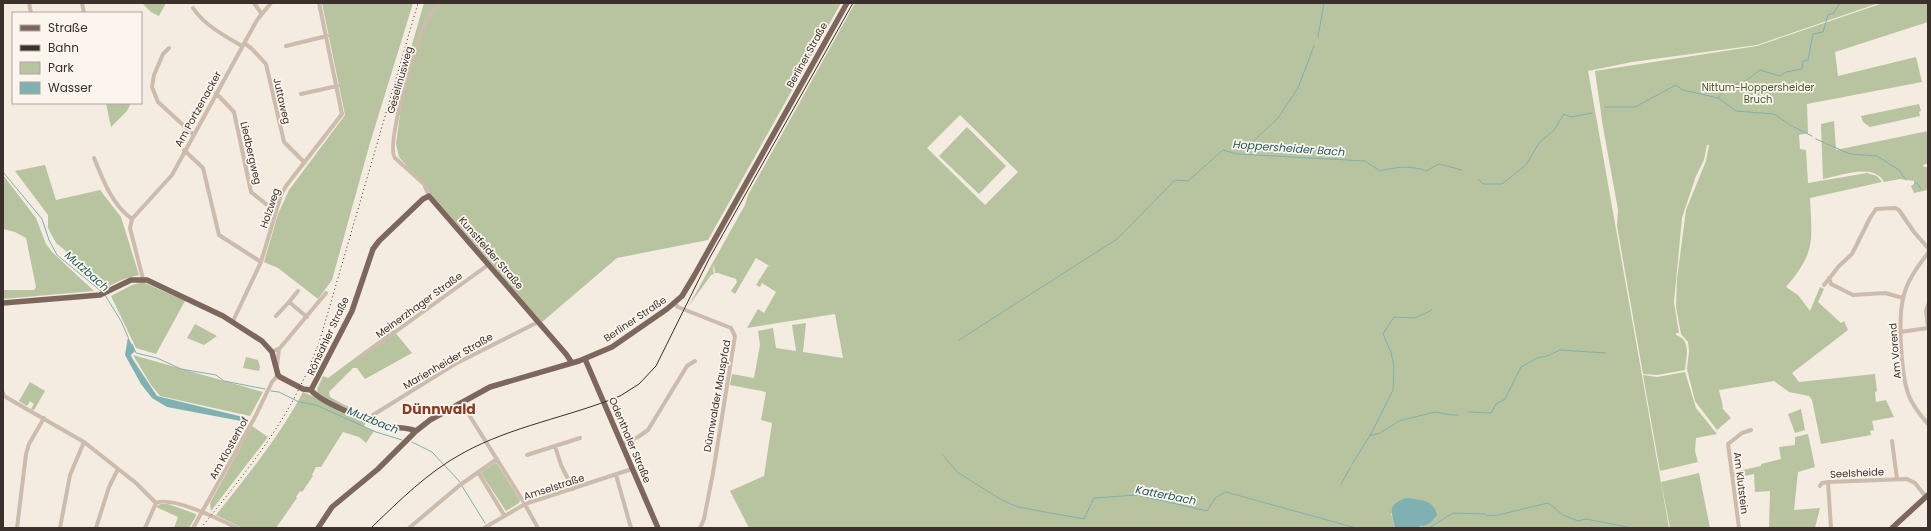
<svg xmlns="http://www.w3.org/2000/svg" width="1931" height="531" font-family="Poppins,sans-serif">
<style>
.green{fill:#b8c4a0;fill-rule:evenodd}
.water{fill:#7fb0b2}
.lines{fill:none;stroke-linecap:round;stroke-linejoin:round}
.stream{stroke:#7fb0b2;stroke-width:1}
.minor{stroke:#cdbbac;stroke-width:4}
.major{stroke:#7d675c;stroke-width:5.5}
.tram{stroke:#3b302b;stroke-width:1}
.rail{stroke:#3b302b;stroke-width:1;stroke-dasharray:1 3;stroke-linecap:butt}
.labels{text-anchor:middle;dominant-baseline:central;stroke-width:3.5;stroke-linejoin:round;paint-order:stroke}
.street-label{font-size:10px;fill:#3b302b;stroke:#fbf5ee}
.park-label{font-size:10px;fill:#4a5a2e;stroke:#fbf5ee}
.water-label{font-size:11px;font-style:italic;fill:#1f5a5e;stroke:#fbf5ee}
.district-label{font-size:14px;font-weight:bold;fill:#8c3b22;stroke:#fbf5ee}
</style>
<rect width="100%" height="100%" fill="#f4ebe1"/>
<path class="green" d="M142,3H166L159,16L151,12Z
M322,3H413L370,143L332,280L318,299L278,268L264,262L278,214L289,190L345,115Z
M424,3H841L708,240L617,258L542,322L399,157L396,144L407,62Z
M855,3H1879L1757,45L1632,62L1588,71L1669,528H1419L1436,518L1391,513L1395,528H749L730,491L764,476L772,423L761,420L766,392L730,385L732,374L754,378L760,345L758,331L773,328L776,348L796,351L792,325L806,323L803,352L843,358L835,314L747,328L758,309L764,313L776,292L762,283L760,287L756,285L768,266L771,267L756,258L735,294L731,291L737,282L736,279L718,273H715L714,265L713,269L714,274L711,275L688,307L745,205L748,195ZM960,115L1018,172L985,205L927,148Z
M1883,3H1928V22L1835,52L1838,76L1916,57L1922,82L1807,104L1808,133L1799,135L1800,149L1806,150L1808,183L1867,173L1877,176L1882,182L1810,198C1812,241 1816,252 1786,287L1798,295L1810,311L1820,287L1824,289L1818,302L1841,323L1844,321L1848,330L1792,373L1799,382L1875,374L1877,391L1875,392L1876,402L1886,400L1894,417L1872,421L1874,430L1870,431L1871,435L1821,444L1812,400L1809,396L1789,392L1774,381L1719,390L1723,407L1722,408L1731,418L1717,430L1695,401L1687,369L1689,351L1688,342L1681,334L1676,307L1677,279L1686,210L1706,161L1709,145H1707L1704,160L1696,176L1682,218L1674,302L1679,333H1676V335C1692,340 1686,357 1685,370L1657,375L1643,374L1617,226L1618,210L1603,127L1595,71L1757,46Z
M106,103H131L127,111L111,127Z
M1919,104L1921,111L1919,112L1920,116L1870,127L1863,122L1861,116Z
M1834,121L1836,150L1928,131V163L1923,165L1924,167H1928V190L1914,193L1911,186L1914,184V181L1900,179L1884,182C1874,162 1839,176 1823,179L1821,124Z
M967,127L1006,166L979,194L939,156Z
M45,165L56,200L100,190L121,217L139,275L124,279L109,286L56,243L48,228V215L15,171Z
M3,175L36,218L46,244L52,252L94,291L3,299V290H34L36,287L26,238L15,232L3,229Z
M143,282L185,301L156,354L136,348L111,296L132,285Z
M195,324L217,336L204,345L187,338Z
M393,330L412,353L365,379L357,368H353L329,392L330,397L365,416L335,403L318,393L317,389L323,376L328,378Z
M133,355L263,392L250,416L160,396L151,385Z
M246,357L258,360L260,367L259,371L243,368Z
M1685,372L1696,408L1717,434L1696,438L1695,451L1698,462L1660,471L1643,375L1657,377Z
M30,382L45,391L34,410L31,409L34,404L30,401L27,406L19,401Z
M303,392L366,420L364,427L374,431L366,443L359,437L343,432L321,467H316L312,475L313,476L302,492L300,491L296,497L297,498L276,528H242L216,515C248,475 279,437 303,392Z
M1801,409L1805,430L1795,433L1788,414Z
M252,426L268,437L211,511L210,503Z
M1808,434L1815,467L1798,472L1794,510L1820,508L1815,528H1769L1770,491L1755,492L1754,474L1735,478L1734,472L1761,466V464L1781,459L1779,447L1795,445V437Z
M495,463L497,464L520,500L519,503L506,511L481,473Z
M1699,473L1710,528H1670L1661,482Z
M160,504H168L196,514V516L189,528H174L178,517L156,507Z"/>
<path class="water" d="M128,337L135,351L131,355L132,358L157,396L243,417L241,421L167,407L152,398L141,384L125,355Z
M1406,498C1419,500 1434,499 1437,515C1429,530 1409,528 1395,528C1391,511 1387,505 1406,498Z"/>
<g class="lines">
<path class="stream" d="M1318,37L1324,3
M1718,98L1726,88L1747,80L1760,70L1780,76L1786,72L1802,69L1803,61L1808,60L1813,34L1823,32L1828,15L1834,13L1840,3
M1605,107H1635L1676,85L1683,90L1718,98L1736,111L1774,114L1790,125L1812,136
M1816,139L1850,154L1877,156L1899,170L1906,180
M1248,146L1278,118L1298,88L1314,46
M3,172L42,219L49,240L57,255L101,291
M1478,179L1483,184H1502L1526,165L1539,143L1554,130L1564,114L1571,117L1592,113
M1915,183H1917L1921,189
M105,295L121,321L128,337
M959,340L1117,239L1175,180L1188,181L1223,150L1237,154L1365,161L1380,171C1394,167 1412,165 1426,171L1439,164L1462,170
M132,344L136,353L157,358L181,369L216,375L224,381L265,389
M271,391L279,392L299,402L316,405L376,432L402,440
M1468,412L1491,413L1496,404L1505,399L1521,367L1537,358L1547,356L1560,350L1606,353
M1369,436L1380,433L1399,421L1435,412L1451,415H1459
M412,442L432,452L460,482
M942,454L957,472L1000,499L1018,507L1084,519L1094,498L1137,495L1207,511L1216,497L1226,492L1356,528
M1352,464L1371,434L1393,390L1394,367L1391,352L1383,334L1394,317L1415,318L1432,310
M1341,484L1350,468
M462,486L485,523
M1429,528L1453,513L1485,514L1487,516L1492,515L1494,516L1548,503L1563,515L1578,521L1586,519L1633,528"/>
<path class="minor" d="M29,3L31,13
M82,3L84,13
M254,3L261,13
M193,8C204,25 225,36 242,46
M244,43L251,48L266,64L284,142L304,162
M286,46L327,36
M169,48L163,54L154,75L152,87L158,102L193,134
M216,93L234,112L251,192L276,212
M301,94L337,86
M184,150L203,168L219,235L261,262
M94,158C103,180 112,205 132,219
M429,196L424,184L395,158C385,145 417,41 425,23C429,15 434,9 440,3
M1928,253C1918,266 1906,282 1903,299C1898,320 1901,376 1909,396C1913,406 1921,416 1928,424
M1829,278L1831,284L1853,295L1885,293L1903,298
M143,279L130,228L132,219L172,175L257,20L271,3
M1824,285L1839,266L1852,254L1870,218L1876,209L1895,208L1899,210L1914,232L1928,248
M289,302L298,291
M674,303L678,307L731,328L735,336L713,473L704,519L700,528
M276,316L289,302L307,317
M233,321L261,262L281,195L286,186L342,114L319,3
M1928,328L1926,311L1928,305
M1900,332L1928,328
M272,352L280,348L326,293
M359,358L488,265
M277,366L279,349
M3,393L4,396L84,442L136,483L156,503
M461,402L523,501L538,528
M371,420L373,415L455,364L538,322
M1892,441L1897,479
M622,444L638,437L648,430L687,366L695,361
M555,446L561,465L573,489
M527,455L580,438
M478,472L504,515
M616,475L631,528
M1828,482L1831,528
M1820,486L1822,483L1828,482L1907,479L1915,483L1926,497
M156,503C172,496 221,520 237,528
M17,528L26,454L29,444L44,418
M60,528L70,475L84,442
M96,528L109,487L118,469
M145,528L156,503
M193,528L255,417L272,382L278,375
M409,528L460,485L497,459
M484,528L525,504L632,469
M1739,528L1728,444L1742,433L1751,430"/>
<path class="major" d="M3,303L100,295L131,280H147L223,316L262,341L272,352L278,375L280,377L303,389L311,390
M585,359L658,528
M311,390L352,311L373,249L379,241L423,199L429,196L566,354L572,363
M311,390C320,402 370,422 386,426C396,429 406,426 416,431
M318,528L332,507L378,469L416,431L430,420L490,387L579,361L612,347L667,309L682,296L694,276L847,3
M1892,528L1928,495"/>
<path class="tram" d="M371,528C400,500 428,472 463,453C512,426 569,417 620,396L639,384L656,366L709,259L853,3"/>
<path class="rail" d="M201,528C252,464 296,413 322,333L418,3"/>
</g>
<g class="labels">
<g class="street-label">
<text transform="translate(807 55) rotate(-61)">Berliner Straße</text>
<text transform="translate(400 80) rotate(-74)">Geselinusweg</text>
<text transform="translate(282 101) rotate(77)">Juttaweg</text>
<text transform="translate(198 109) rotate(-61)">Am Portzenacker</text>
<text transform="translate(251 153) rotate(77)">Liedbergweg</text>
<text transform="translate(270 208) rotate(-71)">Holzweg</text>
<text transform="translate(491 253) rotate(49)">Kunstfelder Straße</text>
<text transform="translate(419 305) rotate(-36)">Meinerzhager Straße</text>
<text transform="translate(635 319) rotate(-34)">Berliner Straße</text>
<text transform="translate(328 336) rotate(-65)">Rönsahler Straße</text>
<text transform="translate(1895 351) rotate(-95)">Am Vorend</text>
<text transform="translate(448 361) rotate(-30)">Marienheider Straße</text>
<text transform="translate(717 396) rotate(-80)">Dünnwalder Mauspfad</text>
<text transform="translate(630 440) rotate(67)">Odenthaler Straße</text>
<text transform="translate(229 448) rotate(-61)">Am Klosterhof</text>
<text transform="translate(1857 473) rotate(-3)">Seelsheide</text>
<text transform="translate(1741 483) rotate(83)">Am Klutstein</text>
<text transform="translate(554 487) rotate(-18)">Amselstraße</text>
</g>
<g class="park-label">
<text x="1758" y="87">Nittum-Hoppersheider<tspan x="1758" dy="12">Bruch</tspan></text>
</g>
<g class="water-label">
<text transform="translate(1289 148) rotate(4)">Hoppersheider Bach</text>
<text transform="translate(87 271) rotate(41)">Mutzbach</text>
<text transform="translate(373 420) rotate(22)">Mutzbach</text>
<text transform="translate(1166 495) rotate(11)">Katterbach</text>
</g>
<g class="district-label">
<text x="439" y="409">Dünnwald</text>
</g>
</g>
<rect width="1931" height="531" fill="none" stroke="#3b302b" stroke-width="8"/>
<rect x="12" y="12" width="130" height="92" fill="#fbf5ee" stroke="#aea6a0"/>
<rect x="20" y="25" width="20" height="6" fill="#7d675c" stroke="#aea6a0"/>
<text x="48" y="32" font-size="12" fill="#3b302b">Straße</text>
<rect x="20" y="45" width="20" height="6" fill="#3b302b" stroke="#aea6a0"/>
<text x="48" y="52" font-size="12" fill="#3b302b">Bahn</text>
<rect x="20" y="62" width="20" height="12" fill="#b8c4a0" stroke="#aea6a0"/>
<text x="48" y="72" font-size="12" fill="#3b302b">Park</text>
<rect x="20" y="82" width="20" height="12" fill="#7fb0b2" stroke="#aea6a0"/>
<text x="48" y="92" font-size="12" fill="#3b302b">Wasser</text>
</svg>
